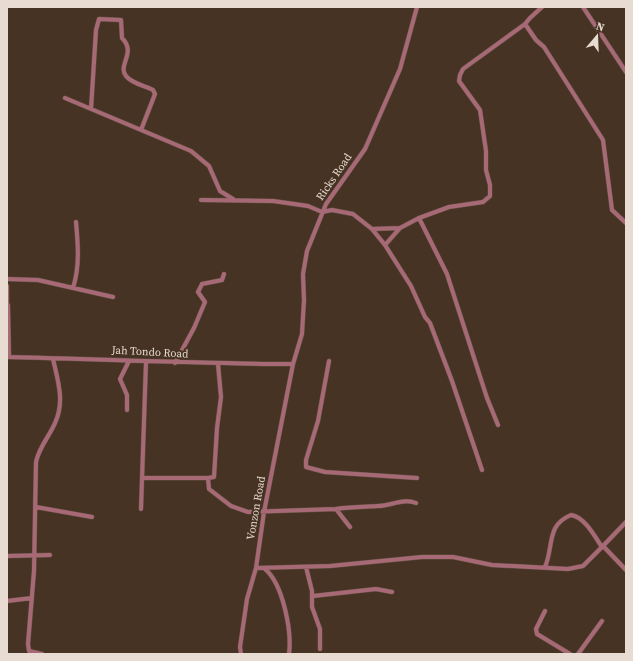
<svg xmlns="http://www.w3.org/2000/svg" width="633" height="661" font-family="'Source Serif 4',serif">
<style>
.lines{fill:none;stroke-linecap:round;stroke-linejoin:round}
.minor-casing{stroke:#635142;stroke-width:5}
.minor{stroke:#a86977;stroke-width:4}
.labels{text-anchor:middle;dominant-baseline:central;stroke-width:4;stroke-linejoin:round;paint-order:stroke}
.street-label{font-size:11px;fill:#e8dbd1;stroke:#463323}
</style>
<rect width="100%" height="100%" fill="#463323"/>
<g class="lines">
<g class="minor-casing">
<path id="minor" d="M583,7L626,72
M525,24L536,40L544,47L603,140L612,210L626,223
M65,98L191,151L209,166L220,191L233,199
M91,109L96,30L99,19L121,20L122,38C137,53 117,65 126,76C131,83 145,86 153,90L155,94L141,130
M201,200L273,201L308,206L322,212L332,210L353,214L372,229L400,228
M419,218L447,274L487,398L498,425
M372,229L385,245L411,286L425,317L430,323L452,381L482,470
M385,245L400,228L419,218L449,207L483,202L490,196V185L486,170V151L480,110L459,81L460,75L463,69L525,24L530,18L542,7
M7,279L38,280L113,297
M7,286V306
M73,288C80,266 78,244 76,222
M8,305L9,357
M7,357C102,359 197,364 293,364
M329,361L318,421L306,460V467L325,472L417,478
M175,363L194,328L205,302L198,292L202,284L222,280L224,274
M218,364L221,397L217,428L214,477L208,478L209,489L231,506L248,512L336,509L350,527
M127,410V395L120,379L129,361
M142,478H208
M36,507L92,517
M141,509L146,362
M336,509C350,507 364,507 378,506C390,506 403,498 416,503
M626,522L603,546L626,570
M7,556L50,555
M306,567L312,591V607L320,629V649
M545,567C554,546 546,525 571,515C585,517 595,537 602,547
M256,568L330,566L422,557H453L492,565L568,569L583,566L603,546
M265,569C283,584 292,631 289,654
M313,596L376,589L392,592
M7,601L32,598
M545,611L536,629L537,634L570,654
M42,654L29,651L28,644L34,571L36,462C39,447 49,437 55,423C65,402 58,381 53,359
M241,654L240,647L247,599L256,568L264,512L293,364L302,334L304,300L303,274L307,251L326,204L365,149L400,69L417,7
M578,654L602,621"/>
</g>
<use href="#minor" class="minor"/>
</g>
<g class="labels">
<g class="street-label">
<text transform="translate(334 177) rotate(-56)">Ricks Road</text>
<text transform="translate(150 352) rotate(3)">Jah Tondo Road</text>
<text transform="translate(256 508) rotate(-80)">Vonzon Road</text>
</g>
</g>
<rect width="633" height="661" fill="none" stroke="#e8dbd1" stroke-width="16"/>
<g transform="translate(597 36) rotate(19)" stroke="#463323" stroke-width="3" paint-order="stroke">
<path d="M0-3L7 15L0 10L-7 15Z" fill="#e8dbd1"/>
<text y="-6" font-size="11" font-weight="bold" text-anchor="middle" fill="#e8dbd1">N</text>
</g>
</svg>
